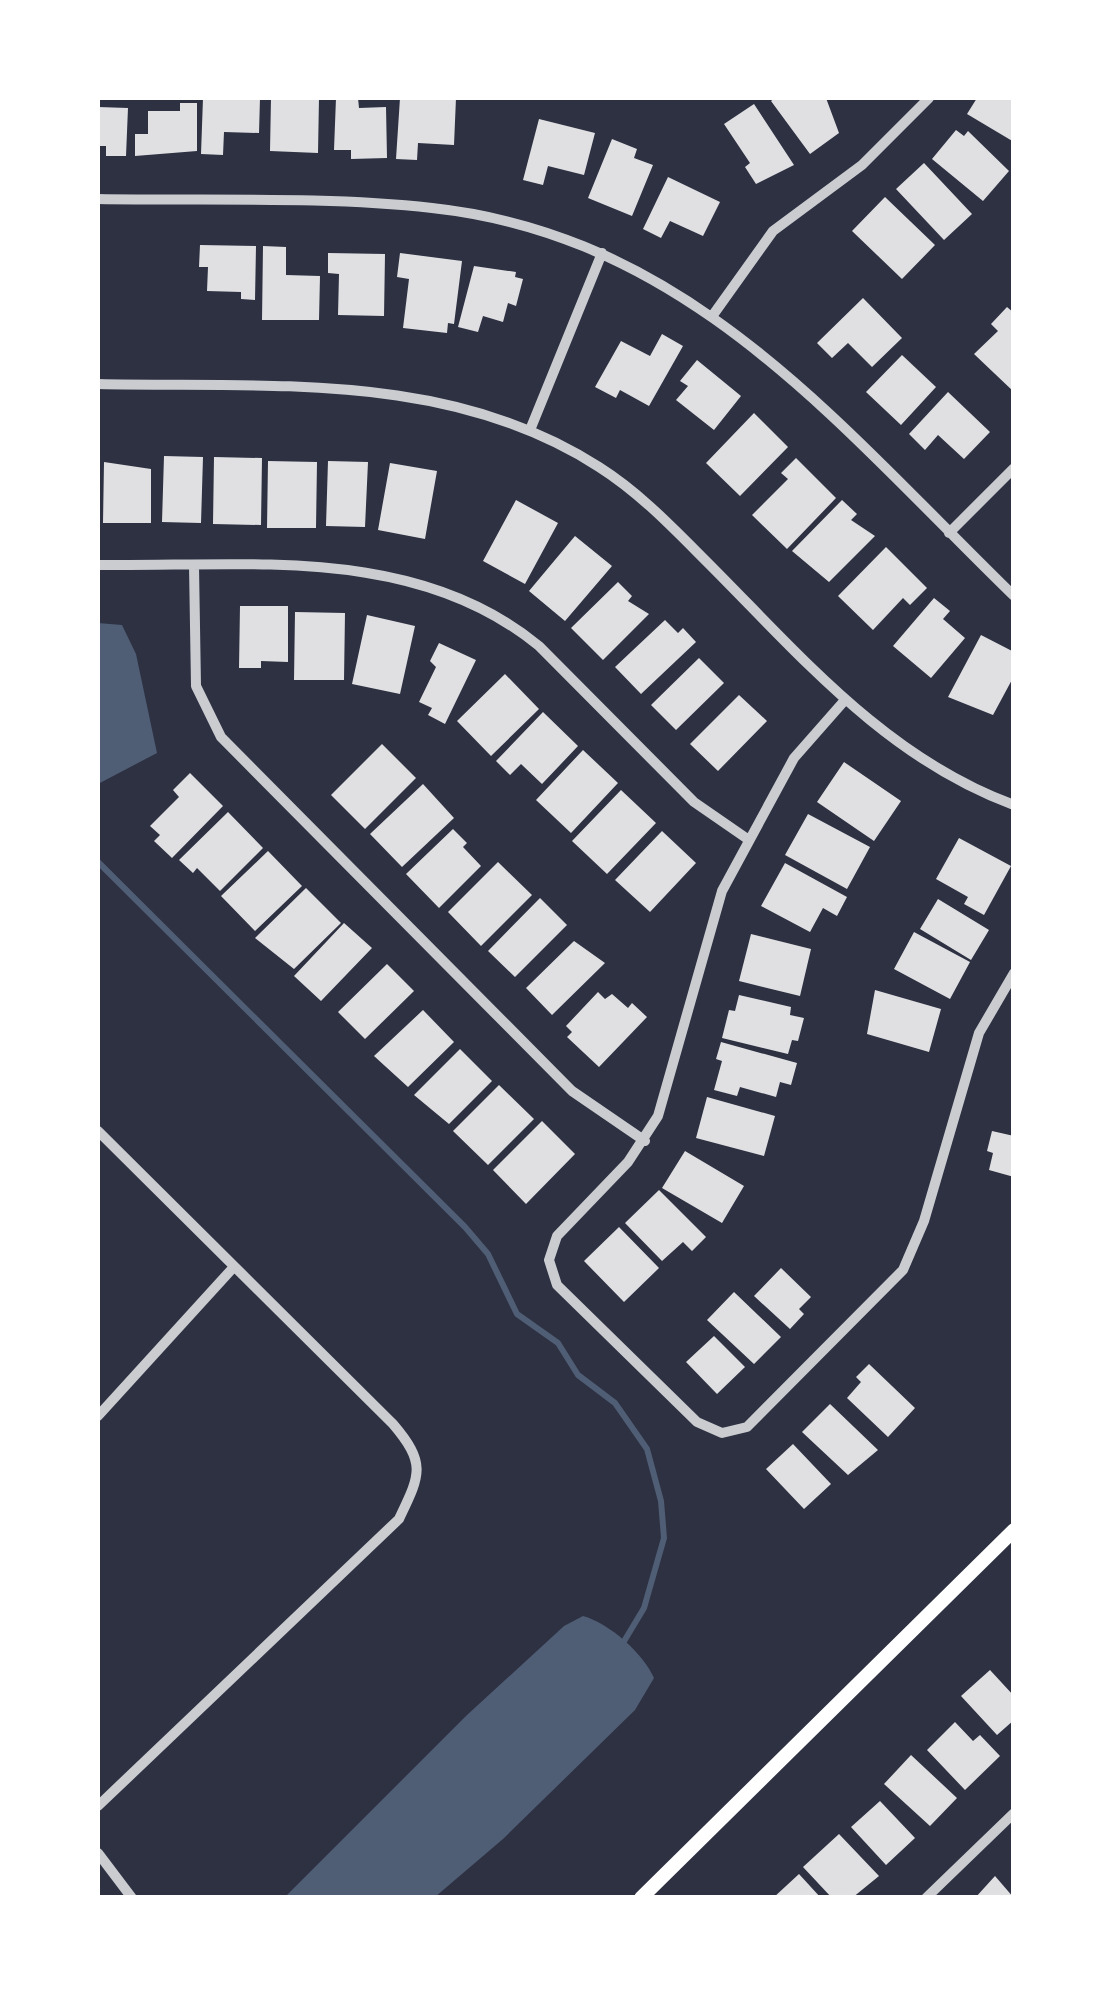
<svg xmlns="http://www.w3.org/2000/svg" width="1111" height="1995" font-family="'Alegreya Sans',sans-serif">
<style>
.water{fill:#4f5d75}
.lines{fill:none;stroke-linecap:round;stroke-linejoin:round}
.stream{stroke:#4f5d75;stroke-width:6}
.building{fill:#e0e0e3}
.minor{stroke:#caccd0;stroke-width:10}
.secondary{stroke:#fff;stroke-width:14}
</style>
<rect width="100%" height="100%" fill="#2d3142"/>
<path class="water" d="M98,623L122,625L136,654L157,753L98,784Z
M583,1616C609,1623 644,1654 654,1678L635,1710L503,1839L435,1897H285L467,1715L564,1626Z"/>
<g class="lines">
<path class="stream" d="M98,862L465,1227L488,1254L517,1314L558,1343L578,1375L615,1403L647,1449L661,1501L664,1538L644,1608L623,1643"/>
</g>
<path class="building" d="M203,98H260L259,133L224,132L223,155L201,154Z
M271,98H319L318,153L270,151Z
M336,98H358L359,108L386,107L387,158L351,159V150H334Z
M400,98H456L454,145L418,143L417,160L396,159Z
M775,98H826L839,133L810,154L771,101Z
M977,98H1014V142L967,114Z
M180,103H197V151L135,156V134H148V111H180Z
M754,104L794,165L756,184L745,167L750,163L724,124Z
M98,107L128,108L126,156H106V146H98Z
M539,119L595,133L584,175L548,166L543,185L523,180Z
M956,130L964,136L968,131L1009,171L983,201L932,159Z
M612,139L637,149L634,158L653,165L632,216L588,198Z
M924,163L972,214L944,240L896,189Z
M668,177L720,202L703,236L670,221L661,238L643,229Z
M885,197L935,245L902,279L852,231Z
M200,245L256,246L255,300L241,299V292L207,291L208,267H199Z
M263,246L286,247V275L320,276L319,320H262Z
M328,253L385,254L384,316L338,315L339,274L328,273Z
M400,253L462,261L454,324L448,323L447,333L403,328L409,279L397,277Z
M474,266L516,272L515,277L523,279L516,306L508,303L503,322L483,316L478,332L458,327Z
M863,298L902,338L872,367L848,343L832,358L817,343Z
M1007,307L1014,313V392L974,354L998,331L991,324Z
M662,334L683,346L649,406L620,390L616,398L595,387L621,341L650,356Z
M902,355L936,387L901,425L866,392Z
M697,360L741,396L714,430L676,400L688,386L680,381Z
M948,392L990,432L964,459L938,435L925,450L909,434Z
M754,413L788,447L740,496L706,463Z
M164,456L203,457L201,523L162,522Z
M214,457L262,458L261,525L213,524Z
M796,458L836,498L787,549L752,515L788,479L781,473Z
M268,461L317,462L316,528H267Z
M328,461L368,462L365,527L326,526Z
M104,462L151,469V523H103Z
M390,463L437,471L425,539L378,530Z
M516,500L558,523L525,584L483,561Z
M842,500L857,514L851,520L875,536L829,582L792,551Z
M575,536L612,566L565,621L529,591Z
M886,547L927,588L910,605L903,598L873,630L838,596Z
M618,582L632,596L628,601L649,614L603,660L571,628Z
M934,598L950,611L943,619L965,638L931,678L893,646Z
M240,606H288V662L261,661V668H239Z
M295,612L345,613L344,680H294Z
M367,615L415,626L400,694L352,684Z
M665,620L678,633L683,628L696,642L641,694L615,667Z
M981,635L1014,652V676L993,715L948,697Z
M439,643L476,660L445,724L428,715L432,708L419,702L436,667L430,661Z
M699,658L724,683L676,730L651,705Z
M505,674L539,709L491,756L457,721Z
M739,695L767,721L718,771L690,744Z
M543,712L578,746L542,784L521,764L510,775L496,761Z
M382,744L416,778L365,829L331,795Z
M583,750L618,783L571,833L536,800Z
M844,762L901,801L874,841L817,802Z
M190,773L223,806L172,858L154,841L160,835L150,826L179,797L173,790Z
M423,784L454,818L402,867L370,834Z
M621,790L656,823L607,874L572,841Z
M228,812L263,848L220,891L197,868L193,873L179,860Z
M808,814L870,847L847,889L785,855Z
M453,829L467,843L463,847L481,866L439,908L406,874Z
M662,831L696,863L650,912L615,880Z
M959,838L1011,866L984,915L964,904L968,897L936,879Z
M268,851L302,886L255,931L221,896Z
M498,862L532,895L481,946L448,912Z
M785,863L847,897L837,916L823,908L810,932L761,906Z
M306,888L341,923L294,969L255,938Z
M540,898L567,925L515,977L488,951Z
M938,899L989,930L971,960L920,929Z
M344,923L372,948L321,1001L294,976Z
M914,932L970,962L950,999L894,969Z
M751,934L811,949L800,996L739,981Z
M574,941L605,963L552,1015L526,988Z
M387,964L414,991L365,1039L338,1012Z
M875,990L941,1009L929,1052L867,1034Z
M598,992L605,999L612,994L628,1008L632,1003L647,1017L599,1067L567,1037L572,1032L566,1026Z
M739,995L791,1007L790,1015L804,1018L798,1041L792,1040L788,1054L722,1038L729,1010L735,1011Z
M423,1010L454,1042L408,1087L374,1056Z
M721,1042L797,1063L791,1085L780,1082L776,1097L740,1087L737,1096L714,1090L722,1061L716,1059Z
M460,1049L492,1081L449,1124L414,1095Z
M499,1085L534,1119L488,1165L453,1131Z
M707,1097L775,1116L764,1156L696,1138Z
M542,1121L575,1154L526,1204L493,1170Z
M992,1131L1014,1136V1177L989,1170L993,1153L987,1151Z
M685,1151L744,1186L722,1223L662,1188Z
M659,1190L706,1237L692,1251L683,1242L662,1261L625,1223Z
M619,1227L659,1268L624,1302L584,1261Z
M781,1268L811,1297L799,1309L804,1314L790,1329L754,1296Z
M734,1292L781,1337L754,1364L707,1320Z
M714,1336L745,1367L717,1394L686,1362Z
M869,1364L915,1408L888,1437L847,1398L861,1382L856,1377Z
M830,1404L878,1450L848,1475L802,1432Z
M793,1444L831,1484L804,1509L766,1469Z
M990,1670L1014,1696V1720L997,1735L961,1696Z
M955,1722L973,1741L980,1735L1000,1756L965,1790L927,1750Z
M911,1755L957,1798L930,1826L884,1784Z
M880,1801L915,1838L886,1865L851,1827Z
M839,1834L879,1876L852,1898H832L803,1867Z
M799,1874L821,1898H773Z
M995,1876L1014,1898H975Z"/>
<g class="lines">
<path class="minor" d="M98,199C208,201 322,196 432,208C690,236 840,427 1014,596
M713,315L773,231L862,165L929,98
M98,384C269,388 449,370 599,467C640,493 673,528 707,562C801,656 886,758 1014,805
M530,430L602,253
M949,533L1014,468
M98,565C248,567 415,544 539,646L694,802L749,840
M194,566L196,686L221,737L572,1091L645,1141
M845,700L794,758L722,891L658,1116L628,1162L557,1236L549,1260L557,1285L697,1422L722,1433L747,1427L903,1270L924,1221L979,1033L1014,973
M98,1131L393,1424C427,1464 420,1475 399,1519L98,1806
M98,1416L232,1269
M98,1853L132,1898
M926,1898L1014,1813"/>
<path class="secondary" d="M641,1898L1014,1530"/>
</g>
<rect width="1111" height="1995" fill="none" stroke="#ffffff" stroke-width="200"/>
</svg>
